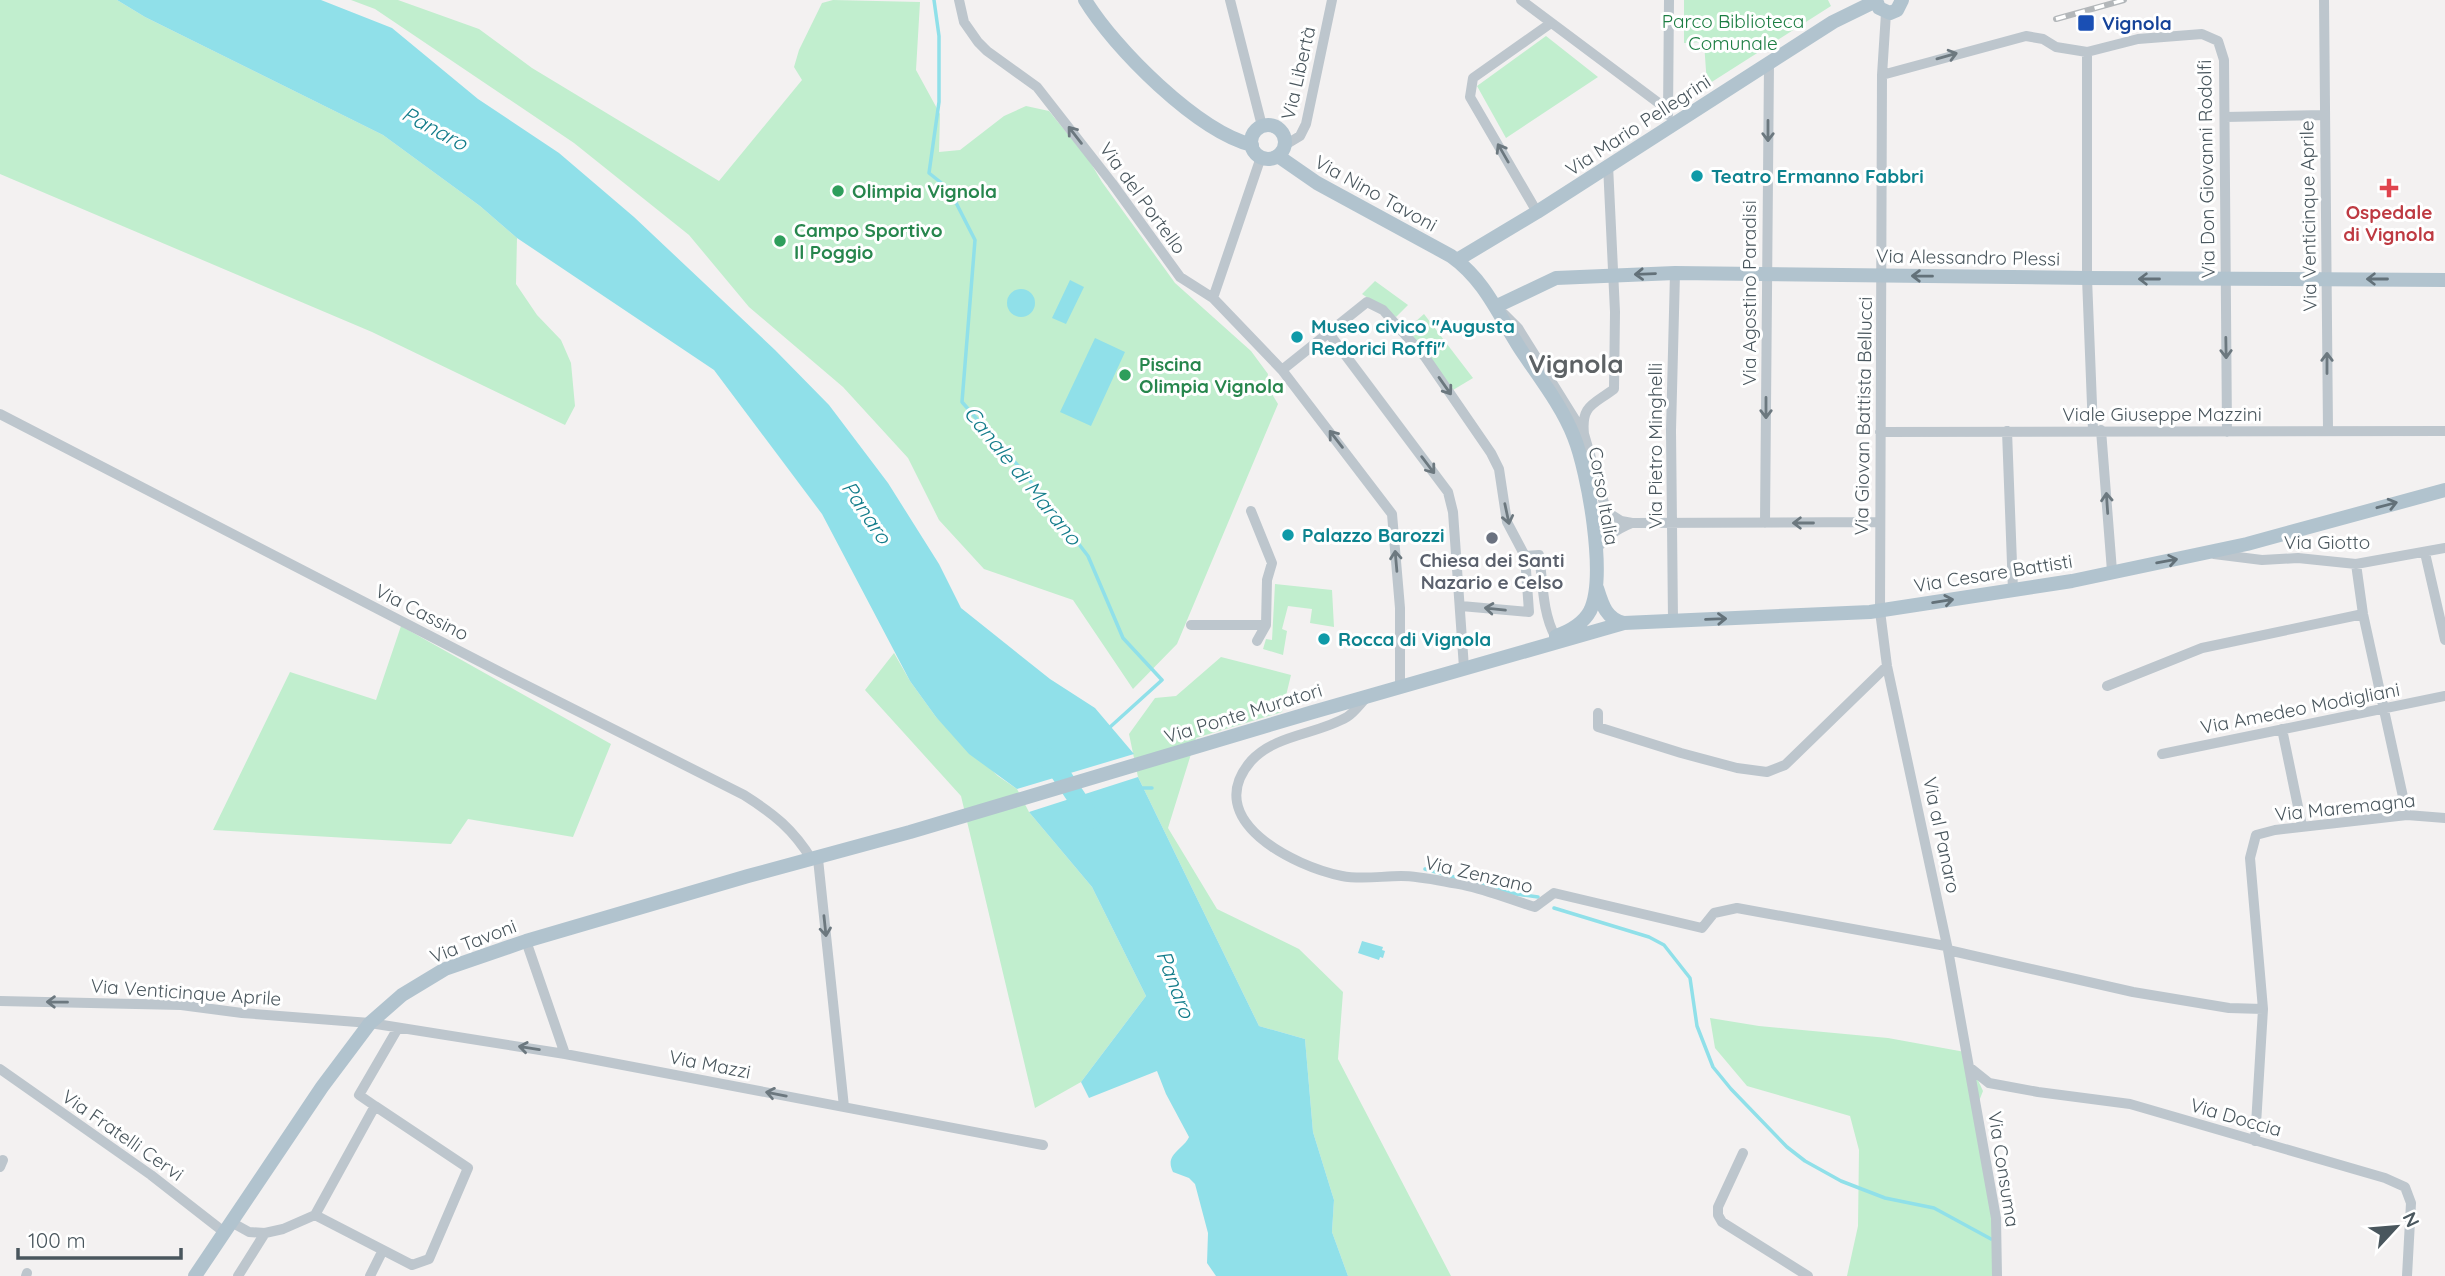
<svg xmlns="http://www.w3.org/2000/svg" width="2445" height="1276" font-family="Quicksand,sans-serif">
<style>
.green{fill:#c1eece}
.water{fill:#90e0e9}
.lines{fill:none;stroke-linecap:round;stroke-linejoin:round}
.stream{stroke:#90e0e9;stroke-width:3.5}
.river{stroke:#90e0e9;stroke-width:19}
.minor{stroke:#bdc6cd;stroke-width:10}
.major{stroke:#b1c3ce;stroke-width:14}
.rail-casing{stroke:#b3b7ba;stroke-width:6}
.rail{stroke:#fff;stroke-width:3.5;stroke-dasharray:10;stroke-linecap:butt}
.oneway{stroke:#6c787f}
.oneway2{stroke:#637179}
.transit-dot{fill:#1a4fb4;stroke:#fff;stroke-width:2.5}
.culture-dot{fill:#0f9aa8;stroke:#fff;stroke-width:2.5}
.health-dot{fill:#e0444e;stroke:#fff;stroke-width:2.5}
.leisure-dot{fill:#2e9e5b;stroke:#fff;stroke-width:2.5}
.worship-dot{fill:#6b7280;stroke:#fff;stroke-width:2.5}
.labels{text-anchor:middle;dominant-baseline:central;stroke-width:6;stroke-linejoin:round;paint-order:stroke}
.park-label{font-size:19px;fill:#1b7d42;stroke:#fff}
.transit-label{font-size:19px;font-weight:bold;fill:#164399;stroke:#fff;text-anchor:start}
.street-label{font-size:19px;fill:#49565d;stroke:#fff}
.culture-label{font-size:19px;font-weight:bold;fill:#0d838f;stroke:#fff;text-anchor:start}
.leisure-label{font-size:19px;font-weight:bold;fill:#27864d;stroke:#fff;text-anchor:start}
.health-label{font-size:19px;font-weight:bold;fill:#be3a42;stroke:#fff}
.worship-label{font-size:19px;font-weight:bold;fill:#5b616d;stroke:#fff}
.water-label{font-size:21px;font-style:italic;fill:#127c8a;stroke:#fff}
.district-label{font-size:26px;font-weight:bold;fill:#5d6265;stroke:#fff}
</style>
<rect width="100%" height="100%" fill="#f3f1f1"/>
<path class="green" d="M0,0H117L145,17L383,135L480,206L517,238L516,284L537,315L561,340L571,363L575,406L565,425L372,332L0,174Z
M351,0H398L479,29L532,68L719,181L802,80L794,67L799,50L822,3L833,0L920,2L916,70L940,114L939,152L960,150L1004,116L1026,106L1049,111L1089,160L1102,182L1175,283L1251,351L1268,374L1266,384L1278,404L1177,644L1133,689L1073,600L984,569L939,520L908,458L843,387L749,307L689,235L574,143L375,9Z
M1684,0H1828L1831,6L1707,85L1704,42L1684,43Z
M1546,36L1598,77L1506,138L1477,86Z
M1375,281L1408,305L1396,317L1362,294Z
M1424,314L1473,378L1453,390L1406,330Z
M1275,584L1332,590L1334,627L1310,623L1312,609L1288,606L1282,629L1287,631L1283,655L1263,649L1266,639L1272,640Z
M401,626L611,744L573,837L468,819L451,844L213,830L290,672L376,700Z
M894,653L910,681L936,717L998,776L1017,789L1029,812L1092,887L1146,996L1081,1082L1035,1108L961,796L865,690Z
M1221,657L1291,675L1282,712L1196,738L1168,828L1217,909L1299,949L1343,992L1338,1059L1451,1276H1348L1332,1232L1334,1200L1313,1132L1305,1039L1259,1026L1138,777L1129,734L1155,698L1176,696Z
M1710,1018L1759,1026L1888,1038L1965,1052L1983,1091L1977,1106L1992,1196L1993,1276H1847L1858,1226L1859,1150L1850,1116L1747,1086L1715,1048Z"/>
<path class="water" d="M117,0H321L392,28L478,99L559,153L634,217L775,350L829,405L888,483L939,564L961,608L1050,679L1095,708L1134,754L1017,789L969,754L936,717L910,681L822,514L714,370L517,238L480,206L383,135L145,17Z
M1070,280L1084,287L1066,324L1052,318Z
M1007 303a14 14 0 1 1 28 0a14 14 0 1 1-28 0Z
M1095,338L1125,352L1091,426L1060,412Z
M1138,777L1259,1026L1305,1039L1313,1132L1334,1200L1332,1232L1348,1276H1216L1207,1263L1208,1233L1195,1184L1189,1178L1173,1172C1164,1154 1183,1150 1189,1137L1166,1094L1157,1071L1089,1098L1081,1082L1146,996L1092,887L1029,812Z
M1362,941L1383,947L1382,950L1385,951L1383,958L1380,957L1379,960L1358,953Z"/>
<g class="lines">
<path class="stream" d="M934,0L939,36V102L929,173L949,189L975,240L962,402L1021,469L1088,556L1123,638L1162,680L1109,728
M1139,788H1152
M1425,869L1516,894L1538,897
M1554,908L1649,937L1664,945L1690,978L1697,1026L1713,1067L1731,1089L1787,1147L1805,1161L1841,1181L1885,1198L1934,1208L1991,1239"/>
<path class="river" d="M1044,755L1060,773L1091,819"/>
<path class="minor" d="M959,0L964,22L978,42L987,51L1037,87L1112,183L1180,277L1213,298L1282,370L1392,514L1400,608V686
M1230,0L1262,126
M1521,0L1668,110
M2324,0L2328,431
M1886,13L1882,75L1880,611L1887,666L1948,950L1996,1218L1997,1276
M2087,52V278L2093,430
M1882,75L2026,36L2043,39L2056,47L2087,52L2138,39L2202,34L2218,41L2224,60L2227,432
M1668,115L1669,0
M2225,117L2324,115
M1285,145L1300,136L1306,124L1332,0
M1537,212L1470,97L1473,78L1551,23
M1213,298L1261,157
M1504,314L1518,328L1584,434L1604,503L1610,514L1621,521L1632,523
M1328,332L1448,492L1453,512L1464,668
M1282,370L1367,302L1383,310L1425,357L1491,453L1499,469L1507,522L1525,556
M0,414L498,671L744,795C774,814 793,829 812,860
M2101,430L2112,571
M2007,431L2013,590
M1880,432L2445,431
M1584,434C1581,405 1593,405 1614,389L1615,312L1608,165
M1251,511L1272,563L1267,580L1266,625L1257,641
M1765,523L1769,63
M1595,551C1606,537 1615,530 1632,523L1879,522
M2425,553L2445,640
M2214,554L2262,560L2298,558L2356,564L2445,548
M2356,564L2363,614L2407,815
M1461,606L1529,612L1525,556L1539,555C1543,581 1542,612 1555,636
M1673,620L1671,430L1675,273
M1191,625H1266
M2107,686L2202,648L2363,614
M1366,698C1360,704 1354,713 1347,717C1316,735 1276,734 1251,761C1200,820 1295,867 1342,876C1361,880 1382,876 1401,876C1422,876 1444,882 1464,885C1488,890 1512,900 1535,907L1554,893L1702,928L1714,913L1737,908L1946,946
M1598,713V727L1681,753L1737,768L1767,772L1785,765L1887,666
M2282,729L2302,826
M2162,754L2445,696
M818,859L844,1107
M526,941L565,1054
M1948,950L2133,992L2229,1008L2263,1009
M0,1001L181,1005L242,1013L370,1023L565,1054L1043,1145
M1969,1067L1989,1083L2038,1092L2130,1104L2385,1178L2405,1187L2411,1203L2407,1276
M0,1069L151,1175L224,1232
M2255,1141L2263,1009L2250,858L2256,835L2275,830L2407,815L2445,818
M1743,1153L1718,1207V1215L1722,1222L1808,1276
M0,1167L3,1160
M315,1215L412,1265L429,1259L468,1168L375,1106
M231,1222L249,1232L265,1233
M26,1276L27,1273
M238,1276L265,1233L283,1229L315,1215L375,1106L359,1095L398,1028
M370,1276L383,1250"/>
<path class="major" d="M1085,0C1114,48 1197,131 1252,145
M1876,0L1879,8L1890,13L1897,10L1902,0
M1251 142a17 17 0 1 1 34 0a17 17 0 1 1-34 0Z
M1278,156L1317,183L1451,256C1485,280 1499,316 1521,350C1539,377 1562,406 1574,437C1588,472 1607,577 1590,611C1583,624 1570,631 1556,636
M1457,260L1537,212L1833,22L1876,1
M1497,306L1556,278L1675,273L2087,278L2445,280
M1597,588C1602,604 1606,619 1624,623
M195,1276L322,1087L370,1023L402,995L445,969L526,941L748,876L910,832L1313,712L1624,623L1870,612L2072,581L2247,544L2445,490"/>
<g class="rail-casing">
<path id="rail" d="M2056,19L2124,0"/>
</g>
<use href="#rail" class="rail"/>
</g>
<defs><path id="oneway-shaft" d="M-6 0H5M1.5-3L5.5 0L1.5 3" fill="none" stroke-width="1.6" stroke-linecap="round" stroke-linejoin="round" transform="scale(1.75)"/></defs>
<g class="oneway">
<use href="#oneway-shaft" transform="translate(1947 56) rotate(-16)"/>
<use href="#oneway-shaft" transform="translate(1768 131) rotate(90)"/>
<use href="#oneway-shaft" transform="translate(1075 135) rotate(-128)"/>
<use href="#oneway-shaft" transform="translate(1503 153) rotate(-120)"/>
<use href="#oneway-shaft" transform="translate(2226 348) rotate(89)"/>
<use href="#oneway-shaft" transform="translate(2327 363) rotate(-90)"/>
<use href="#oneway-shaft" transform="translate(1445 386) rotate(55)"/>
<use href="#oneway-shaft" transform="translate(1766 408) rotate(90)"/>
<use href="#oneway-shaft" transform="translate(1336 439) rotate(-128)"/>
<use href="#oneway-shaft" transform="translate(1428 465) rotate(53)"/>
<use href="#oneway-shaft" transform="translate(2107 503) rotate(-94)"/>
<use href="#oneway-shaft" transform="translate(1507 514) rotate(78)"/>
<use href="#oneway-shaft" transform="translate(1803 523) rotate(180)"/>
<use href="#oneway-shaft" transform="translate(1396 561) rotate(-95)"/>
<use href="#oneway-shaft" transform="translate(1495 609) rotate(-174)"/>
<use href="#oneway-shaft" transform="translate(825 926) rotate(84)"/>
<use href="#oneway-shaft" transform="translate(57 1002) rotate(-179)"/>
<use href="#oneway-shaft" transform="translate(529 1048) rotate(-171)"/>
<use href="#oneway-shaft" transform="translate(776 1094) rotate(-169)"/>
</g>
<g class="oneway2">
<use href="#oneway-shaft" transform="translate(1645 274) rotate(178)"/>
<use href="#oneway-shaft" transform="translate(1922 276) rotate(-179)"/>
<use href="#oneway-shaft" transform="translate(2149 279) rotate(-180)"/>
<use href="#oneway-shaft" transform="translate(2377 279) rotate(-180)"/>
<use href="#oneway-shaft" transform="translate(2387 505) rotate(-15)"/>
<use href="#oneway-shaft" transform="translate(2167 561) rotate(-10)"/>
<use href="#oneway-shaft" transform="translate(1943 601) rotate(-9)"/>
<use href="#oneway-shaft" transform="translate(1716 619) rotate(-2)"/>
</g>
<rect class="transit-dot" x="2077" y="14" width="18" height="18" rx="3.5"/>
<g class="culture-dot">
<circle cx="1697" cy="176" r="7"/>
<circle cx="1297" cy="337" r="7"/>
<circle cx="1288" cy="535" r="7"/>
<circle cx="1324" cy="639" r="7"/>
</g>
<path class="health-dot" d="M2385.5 177.5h7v7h7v7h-7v7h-7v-7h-7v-7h7z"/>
<g class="leisure-dot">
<circle cx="838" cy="191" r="7"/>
<circle cx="780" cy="241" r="7"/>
<circle cx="1125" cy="375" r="7"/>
</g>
<circle class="worship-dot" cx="1492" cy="538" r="7"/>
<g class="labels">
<g class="park-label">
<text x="1733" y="21">Parco Biblioteca<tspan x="1733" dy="22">Comunale</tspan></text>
</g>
<g class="transit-label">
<text x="2102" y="23">Vignola</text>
</g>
<g class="street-label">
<text transform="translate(1298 73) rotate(-77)">Via Libertà</text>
<text transform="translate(1638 125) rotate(-33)">Via Mario Pellegrini</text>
<text transform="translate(2206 169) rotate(-91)">Via Don Giovanni Rodolfi</text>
<text transform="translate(1376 193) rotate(29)">Via Nino Tavoni</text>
<text transform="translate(1143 198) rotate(54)">Via del Portello</text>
<text transform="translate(2308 216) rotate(-91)">Via Venticinque Aprile</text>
<text transform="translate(1968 257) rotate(1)">Via Alessandro Plessi</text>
<text transform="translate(1749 293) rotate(-90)">Via Agostino Paradisi</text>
<text x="2162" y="414">Viale Giuseppe Mazzini</text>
<text transform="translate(1863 416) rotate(-89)">Via Giovan Battista Bellucci</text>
<text transform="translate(1655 446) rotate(-90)">Via Pietro Minghelli</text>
<text transform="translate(1604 496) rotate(80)">Corso Italia</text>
<text x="2327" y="542">Via Giotto</text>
<text transform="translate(1993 573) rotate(-9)">Via Cesare Battisti</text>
<text transform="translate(422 612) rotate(27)">Via Cassino</text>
<text transform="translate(2300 708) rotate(-11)">Via Amedeo Modigliani</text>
<text transform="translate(1243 713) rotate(-17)">Via Ponte Muratori</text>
<text transform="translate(2345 807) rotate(-6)">Via Maremagna</text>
<text transform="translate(1942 835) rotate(78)">Via al Panaro</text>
<text transform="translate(1479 874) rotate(13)">Via Zenzano</text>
<text transform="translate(473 941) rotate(-21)">Via Tavoni</text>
<text transform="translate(186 992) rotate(4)">Via Venticinque Aprile</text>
<text transform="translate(710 1064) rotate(11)">Via Mazzi</text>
<text transform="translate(2236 1117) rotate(16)">Via Doccia</text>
<text transform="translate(123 1135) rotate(35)">Via Fratelli Cervi</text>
<text transform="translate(2004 1169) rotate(81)">Via Consuma</text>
</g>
<g class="culture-label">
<text x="1711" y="176">Teatro Ermanno Fabbri</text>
<text x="1311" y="326">Museo civico "Augusta<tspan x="1311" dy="22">Redorici Roffi"</tspan></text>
<text x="1302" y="535">Palazzo Barozzi</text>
<text x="1338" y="639">Rocca di Vignola</text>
</g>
<g class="leisure-label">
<text x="852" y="191">Olimpia Vignola</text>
<text x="794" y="230">Campo Sportivo<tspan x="794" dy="22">Il Poggio</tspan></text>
<text x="1139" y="364">Piscina<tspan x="1139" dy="22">Olimpia Vignola</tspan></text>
</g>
<g class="health-label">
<text x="2389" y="212">Ospedale<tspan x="2389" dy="22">di Vignola</tspan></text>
</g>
<g class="worship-label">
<text x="1492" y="560">Chiesa dei Santi<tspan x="1492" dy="22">Nazario e Celso</tspan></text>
</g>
<g class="water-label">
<text transform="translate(435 128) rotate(28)">Panaro</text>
<text transform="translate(1023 475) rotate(51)">Canale di Marano</text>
<text transform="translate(867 512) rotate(56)">Panaro</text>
<text transform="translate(1176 984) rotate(69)">Panaro</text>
</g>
<g class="district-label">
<text x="1576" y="363">Vignola</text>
</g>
</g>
<g transform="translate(2396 1227) rotate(64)" stroke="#ffffff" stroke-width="5" paint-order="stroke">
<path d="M0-5L12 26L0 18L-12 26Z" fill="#49565d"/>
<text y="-10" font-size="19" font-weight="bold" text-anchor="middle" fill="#49565d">N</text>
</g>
<path d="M18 1248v10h163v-10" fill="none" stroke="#49565d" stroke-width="3.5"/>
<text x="28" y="1248" font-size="21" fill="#49565d" stroke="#ffffff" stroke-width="5" paint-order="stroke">100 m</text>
</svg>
